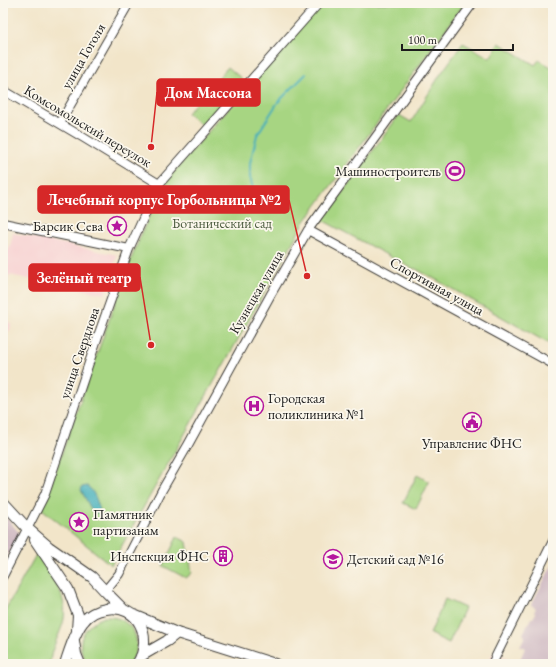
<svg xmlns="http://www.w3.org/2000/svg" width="556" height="667" font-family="'EB Garamond',serif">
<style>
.built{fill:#f7cfd0}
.industrial{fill:#d2bdc5}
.green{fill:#a7d582;stroke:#62784f}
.water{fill:#3faeba;stroke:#2e656b}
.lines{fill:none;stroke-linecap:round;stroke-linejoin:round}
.stream{stroke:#3faeba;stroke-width:2}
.minor-casing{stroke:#3c3a36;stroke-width:10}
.major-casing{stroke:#3c3a36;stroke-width:12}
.minor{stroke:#fff;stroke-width:8}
.major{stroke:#fff;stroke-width:10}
.labels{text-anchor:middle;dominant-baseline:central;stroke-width:3.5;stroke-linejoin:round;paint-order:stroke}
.street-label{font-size:14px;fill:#1c1c1c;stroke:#fbf7ec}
.poi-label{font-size:14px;fill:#1c1c1c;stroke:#fbf7ec;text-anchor:end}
.park-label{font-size:14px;fill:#4d5d40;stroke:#fbf7ec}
.leader{fill:none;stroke:#d62828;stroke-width:1.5}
.callout-dot{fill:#d62828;stroke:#fbf7ec;stroke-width:1.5}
.callout{fill:#d62828;stroke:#d62828;stroke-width:1.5}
.callout-label{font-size:15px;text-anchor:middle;font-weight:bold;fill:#fff}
</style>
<rect width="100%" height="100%" fill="#fbf7ec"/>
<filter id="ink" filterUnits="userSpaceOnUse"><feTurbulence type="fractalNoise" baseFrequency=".025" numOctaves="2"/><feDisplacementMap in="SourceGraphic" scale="8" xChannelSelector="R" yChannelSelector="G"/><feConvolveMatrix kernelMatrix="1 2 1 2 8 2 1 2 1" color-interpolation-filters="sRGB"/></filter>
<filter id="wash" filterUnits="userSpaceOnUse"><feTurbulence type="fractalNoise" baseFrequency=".012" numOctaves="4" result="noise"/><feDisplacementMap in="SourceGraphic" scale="16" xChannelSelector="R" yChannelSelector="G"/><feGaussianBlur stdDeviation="0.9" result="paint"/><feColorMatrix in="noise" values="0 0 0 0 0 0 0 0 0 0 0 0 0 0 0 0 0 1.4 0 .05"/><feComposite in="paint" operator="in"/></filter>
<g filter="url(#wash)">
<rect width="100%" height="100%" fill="#f2e5c9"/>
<path class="built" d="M13,233L117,255L105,294L9,275L6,278H3V253L10,247Z
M3,318L11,324L10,331L3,330Z
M492,654L505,657L518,664H487Z"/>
<path class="industrial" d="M3,513L20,534L3,564Z
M553,563V664H518L525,648L520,646L525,636L523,634L531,618H533L536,613L534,612L536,608L531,605Z"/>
<path class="green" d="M319,3H465L303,224L111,565L42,509L129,264L161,187Z
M463,43L490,58L499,43L535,65L539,60L553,68V346L433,278L414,268L413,269L322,220L399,115L411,122L440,75Z
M228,67L243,80L203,126L187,113Z
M417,475L429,482L416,509L403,503Z
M177,537L187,542L192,573L186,578L163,566Z
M37,553C50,573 72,600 62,626C58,638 50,651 50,664H3V614Z
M445,599L465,608L449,643L430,634Z
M104,617C111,617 117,617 123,621C139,630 141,651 129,664H89C72,646 83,624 104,617Z"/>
<path class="water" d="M87,486C94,490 98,503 100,511L98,513H94L92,511L81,490L82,487Z"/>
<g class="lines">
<path class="stream" d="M257,202L250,177V163L257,135L278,102L306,74"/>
</g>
</g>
<g filter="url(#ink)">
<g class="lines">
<g class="minor-casing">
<path id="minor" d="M3,90L84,138L159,184
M60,123L129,3
M3,223L129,249
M308,230L553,364
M3,576L45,494L98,336L129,249L159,184L319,3
M105,591L119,574L162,490L188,445L271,294L308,230L473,3
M492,664L553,541"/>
</g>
<g class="major-casing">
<path id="major" d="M3,502L27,528L49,547L92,577L105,591L123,609
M35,540L68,589L78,615L77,630
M134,615L177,633L275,664
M74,641L76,654L80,664
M141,656L167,641L177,633
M65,664C69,651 75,632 83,622C88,615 97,610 106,609C139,603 154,639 137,664"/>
</g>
<use href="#minor" class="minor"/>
<use href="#major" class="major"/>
</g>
</g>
<defs>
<g id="stadium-ring" transform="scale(1)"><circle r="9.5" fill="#fbf7ec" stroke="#b5179e" stroke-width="1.5"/><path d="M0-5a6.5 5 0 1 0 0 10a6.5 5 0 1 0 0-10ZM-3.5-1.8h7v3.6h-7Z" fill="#b5179e"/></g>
<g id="sight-ring" transform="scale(1)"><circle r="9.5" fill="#fbf7ec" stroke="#b5179e" stroke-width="1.5"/><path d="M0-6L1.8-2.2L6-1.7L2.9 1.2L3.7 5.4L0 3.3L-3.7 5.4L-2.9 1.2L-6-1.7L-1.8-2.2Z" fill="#b5179e"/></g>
<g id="hospital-ring" transform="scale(1)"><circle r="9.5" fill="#fbf7ec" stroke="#b5179e" stroke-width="1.5"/><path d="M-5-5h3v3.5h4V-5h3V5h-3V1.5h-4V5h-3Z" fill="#b5179e"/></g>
<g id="civic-ring" transform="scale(1)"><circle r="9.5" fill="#fbf7ec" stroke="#b5179e" stroke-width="1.5"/><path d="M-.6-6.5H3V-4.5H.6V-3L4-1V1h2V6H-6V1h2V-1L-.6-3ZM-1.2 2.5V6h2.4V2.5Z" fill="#b5179e"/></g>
<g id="building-ring" transform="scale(1)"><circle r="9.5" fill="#fbf7ec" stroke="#b5179e" stroke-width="1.5"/><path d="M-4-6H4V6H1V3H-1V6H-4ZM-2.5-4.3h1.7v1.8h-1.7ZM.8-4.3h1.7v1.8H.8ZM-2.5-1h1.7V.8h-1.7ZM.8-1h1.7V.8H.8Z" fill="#b5179e"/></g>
<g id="school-ring" transform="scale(1)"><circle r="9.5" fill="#fbf7ec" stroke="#b5179e" stroke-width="1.5"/><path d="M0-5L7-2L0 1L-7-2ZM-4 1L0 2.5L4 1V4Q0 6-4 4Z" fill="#b5179e"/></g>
</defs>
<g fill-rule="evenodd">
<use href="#stadium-ring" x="455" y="171"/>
<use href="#sight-ring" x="117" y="226"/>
<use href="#hospital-ring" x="254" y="406"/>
<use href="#civic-ring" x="472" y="422"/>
<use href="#sight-ring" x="79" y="522"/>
<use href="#building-ring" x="223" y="556"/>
<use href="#school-ring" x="333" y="559"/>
</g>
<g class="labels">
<g class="street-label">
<text transform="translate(83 56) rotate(-60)">улица Гоголя</text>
<text transform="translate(88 126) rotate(31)">Комсомольский переулок</text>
<text transform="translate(437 286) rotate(29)">Спортивная улица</text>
<text transform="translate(256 292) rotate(-60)">Кузнецкая улица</text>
<text transform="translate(79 353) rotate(-71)">улица Свердлова</text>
</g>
<g class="poi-label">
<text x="441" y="171">Машиностроитель</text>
<text x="103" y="226">Барсик Сева</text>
<text x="268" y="398" text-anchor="start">Городская<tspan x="268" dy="16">поликлиника №1</tspan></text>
<text x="472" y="443" text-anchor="middle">Управление ФНС</text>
<text x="93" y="514" text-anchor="start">Памятник<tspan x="93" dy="16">партизанам</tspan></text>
<text x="209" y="556">Инспекция ФНС</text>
<text x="347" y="559" text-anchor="start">Детский сад №16</text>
</g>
<g class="park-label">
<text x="222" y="223">Ботанический сад</text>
</g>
</g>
<path class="leader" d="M151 147L157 92M307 276L289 200M151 345L140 277"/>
<g class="callout-dot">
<circle cx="151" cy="147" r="4"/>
<circle cx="307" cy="276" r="4"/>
<circle cx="151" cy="345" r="4"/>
</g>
<g class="callout">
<rect x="157" y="79" width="103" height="27" rx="4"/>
<rect x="38" y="186" width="251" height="27" rx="4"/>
<rect x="29" y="264" width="111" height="27" rx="4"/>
</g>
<g class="callout-label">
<text x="208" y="98">Дом Масcона</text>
<text x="164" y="205">Лечебный корпус Горбольницы №2</text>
<text x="84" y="283">Зелёный театр</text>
</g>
<rect width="556" height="667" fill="none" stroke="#fbf7ec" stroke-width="16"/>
<path d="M402 44v6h111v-6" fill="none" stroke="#1c1c1c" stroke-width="2"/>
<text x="408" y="44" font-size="12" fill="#1c1c1c" stroke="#fbf7ec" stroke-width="3" paint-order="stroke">100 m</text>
</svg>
